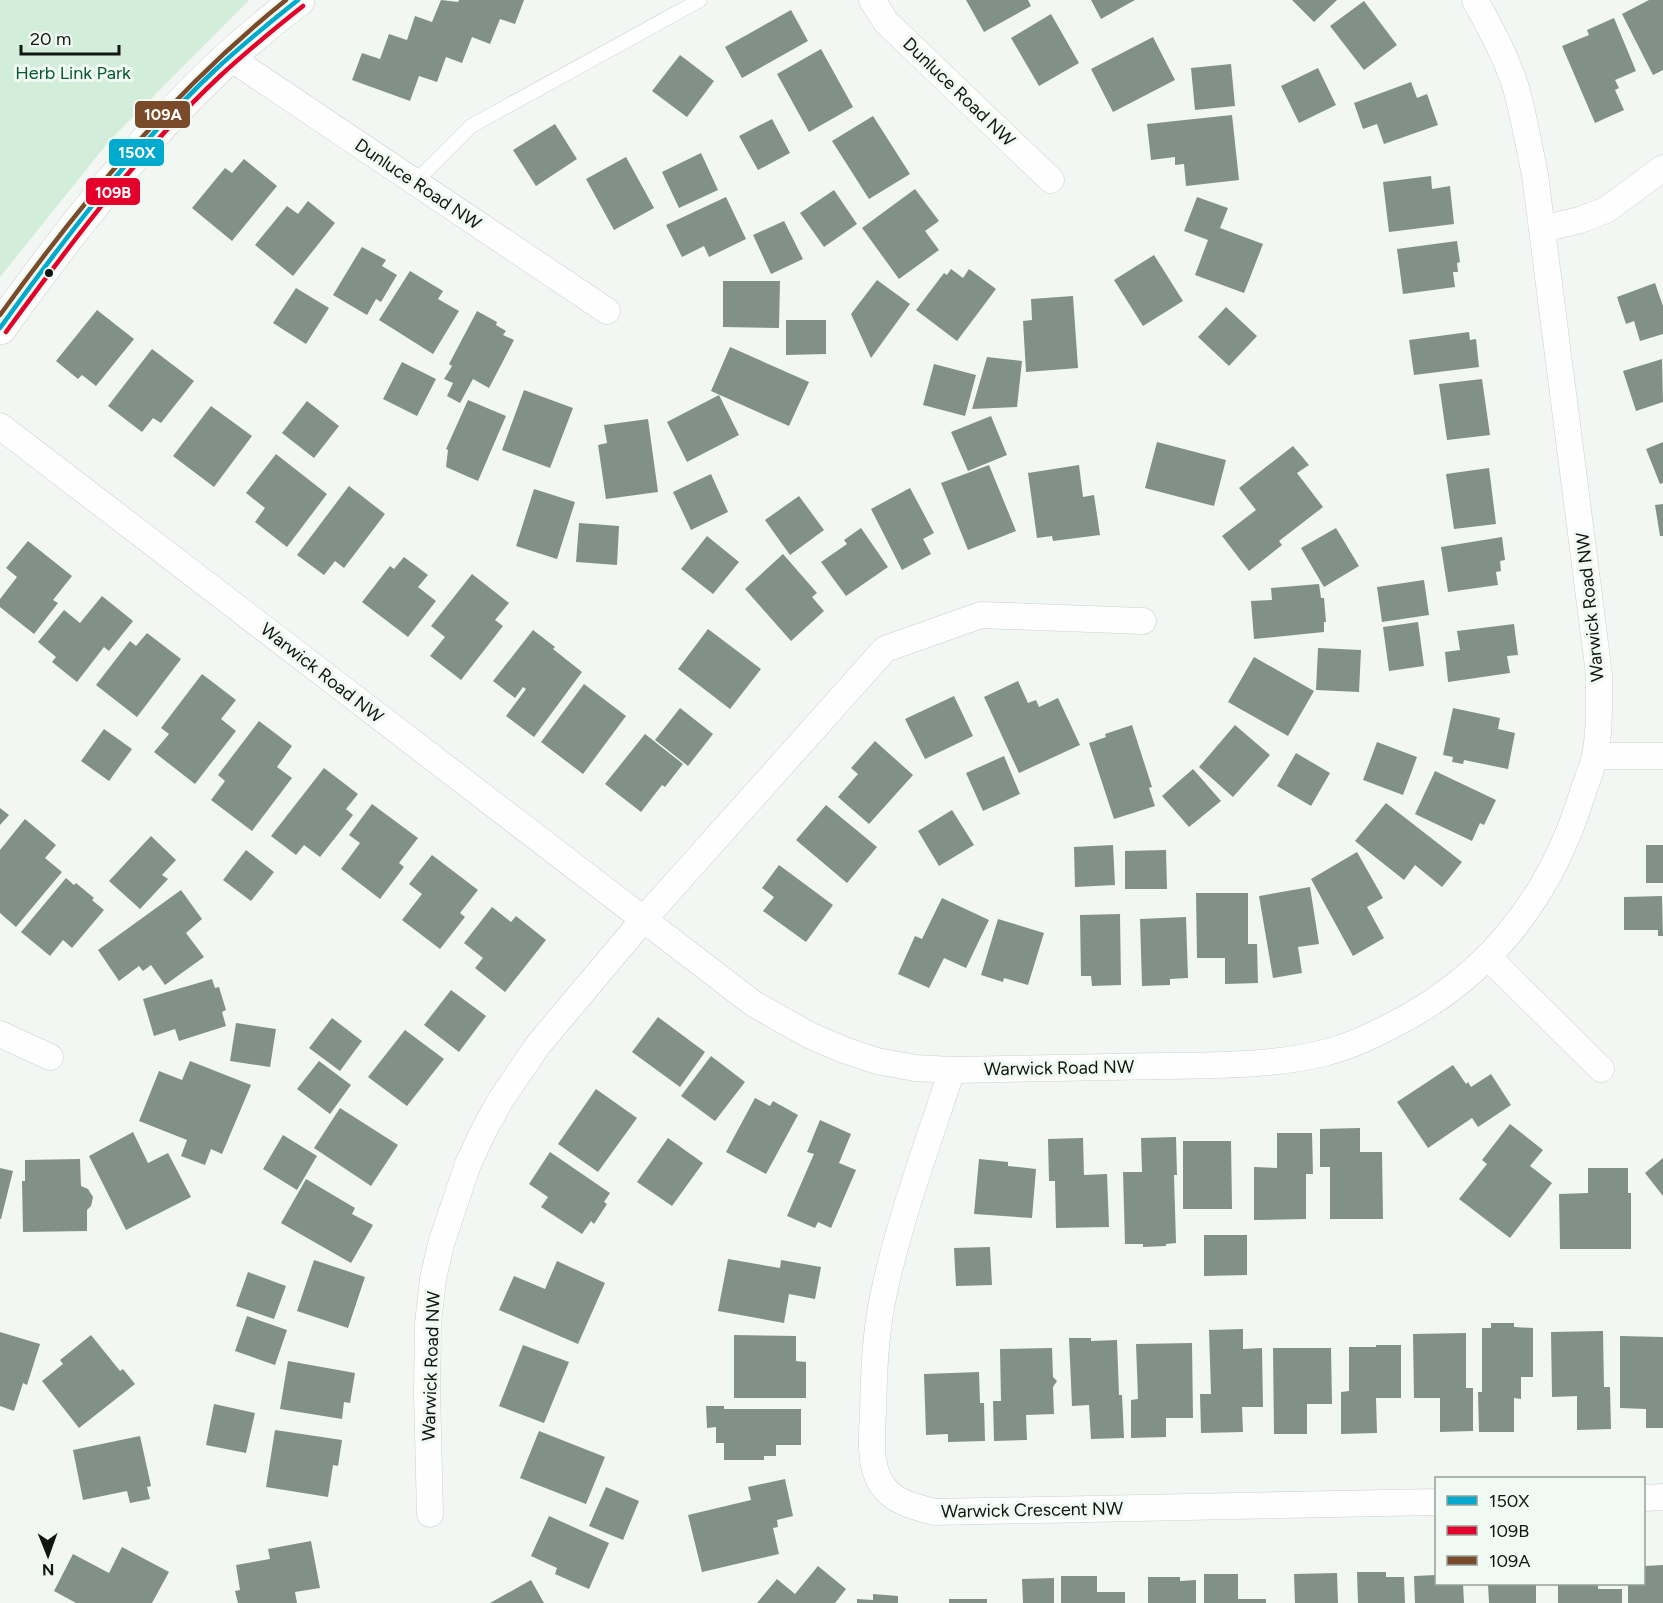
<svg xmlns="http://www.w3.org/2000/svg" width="1663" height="1603" font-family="Figtree,sans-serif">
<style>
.green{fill:#d2edda}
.building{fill:#819188}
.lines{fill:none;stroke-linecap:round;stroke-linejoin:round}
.service-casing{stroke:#ccd0cd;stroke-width:15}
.minor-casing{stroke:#ccd0cd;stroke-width:27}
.tertiary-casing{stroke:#ccd0cd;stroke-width:34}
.service{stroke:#fdfefd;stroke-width:14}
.minor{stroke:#fdfefd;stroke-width:26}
.tertiary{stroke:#fdfefd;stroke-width:33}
.bus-1-casing{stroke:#f0f9f2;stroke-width:9}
.bus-2-casing{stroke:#f0f9f2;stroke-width:9}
.bus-3-casing{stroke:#f0f9f2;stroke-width:9}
.bus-1{stroke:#00a9ce;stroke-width:4.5}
.bus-2{stroke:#e4002b;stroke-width:4.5}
.bus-3{stroke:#7a4b2a;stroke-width:4.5}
.bus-dot{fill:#121513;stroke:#f0f9f2;stroke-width:2}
.labels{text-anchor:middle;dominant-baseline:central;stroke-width:6;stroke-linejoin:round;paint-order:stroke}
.park-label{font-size:18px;fill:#085731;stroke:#f0f9f2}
.street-label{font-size:18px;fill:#121513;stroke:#f0f9f2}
.line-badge{stroke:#f0f9f2;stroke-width:2}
.badge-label{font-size:16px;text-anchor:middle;font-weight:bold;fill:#fff}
</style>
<rect width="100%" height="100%" fill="#f2f7f3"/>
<path class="green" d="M0,0H249L110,140L0,277Z"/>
<path class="building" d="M441,0L458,2L459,0H524L515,24L500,19L490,44L472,37L462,63L446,57L437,82L419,76L410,101L352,80L362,53L380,59L389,34L407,40L415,16L432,22Z
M966,0H1028L1031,6L984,32Z
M1091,0H1135L1101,19Z
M1292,0H1337L1314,22Z
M1649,0H1663V70L1653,75L1622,14Z
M1364,1L1397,45L1364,70L1330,26Z
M791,10L808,41L742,78L725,47Z
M1051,14L1079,63L1039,86L1011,38Z
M1614,18L1636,71L1615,80L1619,88L1615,90L1624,110L1595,123L1562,46L1589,35L1587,30Z
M1153,37L1175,80L1113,112L1091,69Z
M821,49L853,107L809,132L777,74Z
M680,55L714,81L687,117L652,91Z
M1231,64L1235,106L1195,110L1191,68Z
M1318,68L1336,105L1299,123L1281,86Z
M1411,82L1417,98L1427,94L1438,125L1384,144L1377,124L1363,129L1354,103Z
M1232,115L1239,180L1186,186L1184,164L1175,165V157L1151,160L1147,124Z
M873,116L910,174L869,199L832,141Z
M772,119L790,153L758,170L739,136Z
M555,124L577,159L536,186L513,150Z
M701,153L718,190L679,208L662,172Z
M626,157L654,208L614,230L586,179Z
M244,159L277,186L232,241L192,208L225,168L232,173Z
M1431,176L1432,189L1450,186L1454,224L1389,232L1383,182Z
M915,189L939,221L925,231L939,250L899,279L862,228Z
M834,190L857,224L824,247L800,213Z
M726,197L746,239L709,257L704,246L682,257L666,225Z
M1197,197L1228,208L1220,228L1263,244L1244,293L1195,275L1208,240L1184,231Z
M308,201L335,223L293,276L255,245L287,206L298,214Z
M784,221L803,259L771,274L753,235Z
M1457,241L1460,262L1457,263L1458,272H1453L1455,287L1403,294L1397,249Z
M362,247L386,260L382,266L397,275L381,302L376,299L367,315L333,295Z
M1154,255L1183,301L1143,326L1114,280Z
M951,269L963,278L969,269L996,289L957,341L916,310L944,273L947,275Z
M410,271L443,291L438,299L459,311L433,354L379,320Z
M877,280L910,304L871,358L851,314Z
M723,281H780L779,328L723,327Z
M1655,283L1663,306V334L1640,341L1634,321L1626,324L1617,297Z
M296,288L329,308L306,344L273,323Z
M1073,296L1078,368L1026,372L1023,321L1032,320L1031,299Z
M1226,307L1257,336L1229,366L1198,337Z
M97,310L134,339L96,386L82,375L78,379L56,361Z
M477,311L497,322L496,325L506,331L503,335L514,340L489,388L473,379L460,403L447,396L453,383L444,379L452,366L449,364Z
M786,320H826V354L786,355Z
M1469,332L1470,340L1476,339L1479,367L1414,375L1409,340Z
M730,347L809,382L789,426L711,391Z
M152,349L194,381L161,423L153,418L142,432L108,406Z
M987,357L1022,361L1017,407L972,409Z
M1662,359L1663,402L1636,411L1623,371Z
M402,362L436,379L417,416L383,399Z
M934,364L976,375L965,416L923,405Z
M1482,379L1490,435L1447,440L1439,384Z
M524,390L573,408L550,468L502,450Z
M719,395L739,435L687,462L667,422Z
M468,400L506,416L478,481L446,467L448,450L446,449Z
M307,401L339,426L314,458L282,433Z
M211,406L252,436L214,487L173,456Z
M991,416L1007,455L968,471L951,432Z
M648,419L658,492L606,499L598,445L607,443L604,425Z
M1157,442L1226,460L1214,506L1145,488Z
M1663,442V483L1660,484L1646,449Z
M1293,446L1309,465L1297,473L1323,507L1279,541L1282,545L1249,571L1222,536L1256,510L1239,488Z
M276,454L327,494L287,547L255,522L265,508L246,493Z
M989,465L1016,531L968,550L941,483Z
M1079,465L1083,497L1094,495L1100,535L1053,541L1052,536L1037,538L1028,473Z
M1489,468L1496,524L1454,529L1446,474Z
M711,474L728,512L691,530L673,492Z
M349,486L385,514L344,568L335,561L324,575L297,555Z
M910,488L934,533L923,539L931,554L902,570L871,509Z
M534,489L575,502L557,559L516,546Z
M799,496L824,530L790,555L765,520Z
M1663,504V536H1660L1655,505Z
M579,523L619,526L617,565L576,562Z
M861,528L888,567L846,596L821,562L847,544L844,540Z
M1336,528L1359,566L1324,587L1301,548Z
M707,536L739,562L713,594L681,569Z
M1502,537L1505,560L1500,561L1501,571L1496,572L1498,585L1448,592L1441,547Z
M28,541L72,576L53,600L58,603L34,634L0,607V599L17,577L6,568Z
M783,554L817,593L812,597L824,611L791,641L745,589Z
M404,557L428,575L418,587L436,601L408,637L362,602L390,566L394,569Z
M472,574L509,603L495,620L503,626L461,680L430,656L445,637L431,626Z
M1424,580L1429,615L1382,622L1377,587Z
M1319,584L1321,598H1324L1326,622H1324V632L1254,639L1251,601L1272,600L1271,588Z
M102,596L133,621L109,651L104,647L77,682L52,662L56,657L38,642L64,610L80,623Z
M1418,622L1424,666L1389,671L1383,627Z
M1514,624L1518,655L1507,656L1510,673L1448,682L1445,652L1460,650L1457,631Z
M708,629L761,669L730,709L678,669Z
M533,630L555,647L553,649L582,672L534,737L506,716L526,689L523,687L515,698L493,681Z
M147,633L181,659L137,717L96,685L130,641L136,646Z
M1318,648L1361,650L1359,692L1316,690Z
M1254,657L1314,691L1288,736L1228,702Z
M202,674L236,700L221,719L236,731L195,784L154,752L169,734L161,728Z
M1018,681L1028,703L1036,700L1039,707L1058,698L1080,745L1019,773L984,697Z
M584,684L626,716L583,774L541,742Z
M954,696L973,736L925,759L905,719Z
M680,708L713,734L688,766L655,740Z
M1453,708L1500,718L1498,729L1515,733L1508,769L1464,760L1463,764L1452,762L1453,757L1443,755Z
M259,721L292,746L277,767L292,778L252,831L211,800L225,781L218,775Z
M1132,725L1152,787L1149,788L1155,806L1114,819L1089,743L1106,737L1105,734Z
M1235,725L1270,755L1233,797L1199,767Z
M104,729L132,749L109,781L81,761Z
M645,734L683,764L665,787L662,785L641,812L605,784Z
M875,741L913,775L869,824L838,797L858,774L851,768Z
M1377,742L1417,757L1403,795L1363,780Z
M1296,753L1330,773L1311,806L1277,786Z
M1004,756L1020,794L983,811L966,773Z
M324,768L358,794L346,809L353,815L320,857L304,845L296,855L271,836Z
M1193,769L1221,801L1189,827L1162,796Z
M1435,771L1496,800L1484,825L1480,823L1472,841L1415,814Z
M1386,803L1462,862L1442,887L1415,865L1404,880L1355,841Z
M372,804L418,838L399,863L404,867L380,899L341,869L360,843L349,835Z
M826,805L877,847L847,883L796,840Z
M0,808L9,815L0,825Z
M952,810L974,845L939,866L918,831Z
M25,819L56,845L45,858L62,872L16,927L0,913V850Z
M151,836L176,860L162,875L168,879L140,909L109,881Z
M1113,845L1115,885L1075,887L1074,847Z
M1646,845H1663V883H1646Z
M246,850L274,872L251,901L223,880Z
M1166,850L1167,889H1125V851Z
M1357,852L1383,898L1367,907L1384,938L1353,956L1311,879Z
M432,855L478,890L460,913L465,917L440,949L402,920L422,894L409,884Z
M779,865L833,905L806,942L763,911L774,897L762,888Z
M66,878L74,885L76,883L94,898L92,900L104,910L72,948L63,940L50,956L21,932Z
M1310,887L1319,944L1298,947L1302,973L1273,978L1259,896Z
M181,890L202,919L186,933L204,957L165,985L151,965L143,971L139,966L119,981L98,950Z
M1196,893H1248V944H1257L1258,983L1225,984V958H1197Z
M1662,896L1663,936H1658V930H1624V897Z
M942,898L989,920L966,968L944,958L929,988L898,974L915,936L922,939Z
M492,907L511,922L516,916L546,940L505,992L475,968L483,958L464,943Z
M1120,914L1121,985L1092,986L1091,976H1081L1080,915Z
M1186,917L1188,978L1170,979V985L1142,986L1140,919Z
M998,919L1044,933L1028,985L1004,978L1003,982L981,975Z
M212,979L215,988L219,987L226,1010L222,1012L226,1026L179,1041L175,1029L154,1036L143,999Z
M451,990L486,1016L459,1052L424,1025Z
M658,1017L705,1052L680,1087L632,1052Z
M332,1018L362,1041L340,1071L309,1048Z
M236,1023L276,1029L270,1067L230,1061Z
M405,1030L444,1059L407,1106L368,1077Z
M711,1056L745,1082L715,1121L681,1096Z
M190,1061L251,1085L222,1154L211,1149L205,1165L181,1156L187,1140L139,1121L159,1071L182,1080Z
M319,1061L351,1085L330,1114L297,1089Z
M1453,1065L1466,1084L1468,1082L1471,1087L1491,1074L1511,1105L1478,1127L1472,1118L1428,1148L1397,1102Z
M596,1089L637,1118L598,1172L558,1144Z
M755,1098L770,1106L773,1101L798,1115L766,1174L726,1152Z
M340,1108L398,1145L371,1186L314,1148Z
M820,1120L851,1134L839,1163L856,1170L831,1228L818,1222L815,1228L787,1216L814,1154L807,1152Z
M1510,1124L1543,1150L1530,1166L1552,1183L1510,1238L1459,1199L1487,1164L1482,1160Z
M1360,1128V1152H1382L1383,1219H1330V1167H1320V1129Z
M133,1132L148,1163L168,1153L191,1197L126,1230L89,1156Z
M1277,1133H1312L1313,1174H1306V1219L1254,1220V1167L1277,1168Z
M283,1135L317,1156L297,1190L263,1169Z
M1176,1137L1177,1175H1174L1176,1243L1166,1244V1246L1143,1247V1244H1125L1123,1172H1142L1141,1138Z
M668,1138L703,1163L672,1206L637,1182Z
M1083,1138L1084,1175L1107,1174L1109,1227L1056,1228L1055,1181H1049L1048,1139Z
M1183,1141H1231L1232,1209H1183Z
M550,1152L610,1193L604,1202L607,1204L594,1224L591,1221L582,1234L541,1207L548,1197L529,1184Z
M1663,1158V1196L1645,1173Z
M80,1159L81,1186L88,1189L93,1197L91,1206L87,1210V1231L23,1232L22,1181H25V1160Z
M979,1159L1008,1162V1166L1036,1169L1032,1218L974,1214Z
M0,1168L13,1171L1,1219H0Z
M1588,1168H1628V1193H1631V1249H1560L1559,1194L1588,1193Z
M306,1179L355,1208L352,1214L373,1225L351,1263L281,1223Z
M1204,1235H1247V1275L1204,1276Z
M990,1247L992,1285L956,1286L954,1248Z
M728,1259L780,1268L781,1260L821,1267L815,1299L789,1294L784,1323L718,1311Z
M314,1260L365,1277L348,1328L297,1311Z
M557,1261L605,1283L578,1344L499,1310L514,1276L545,1289Z
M248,1272L286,1286L274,1319L236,1306Z
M247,1316L287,1330L275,1365L235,1351Z
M1491,1323H1514V1327L1533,1328V1377H1521V1399L1514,1398V1432H1479L1478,1392H1482V1328H1491Z
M1243,1329V1349L1262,1348L1263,1407H1242L1243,1432L1201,1433L1200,1394H1211L1209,1330Z
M1603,1331L1604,1387H1610L1611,1429L1577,1430V1396L1552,1397L1551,1332Z
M0,1332L40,1344L27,1385L23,1383L14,1411L0,1406Z
M1466,1333V1388H1473V1431L1440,1432V1398H1414L1413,1334Z
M91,1335L120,1371L123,1369L135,1384L79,1428L42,1381L63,1364L60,1360Z
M734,1335L796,1336V1361L806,1362V1398H734Z
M1620,1336L1663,1337V1428H1646V1409L1620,1408Z
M1069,1338H1091V1341L1117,1340L1119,1395H1122L1124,1438L1091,1439L1089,1405L1072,1406Z
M1192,1343L1193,1418H1166V1437L1131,1438V1400L1138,1399L1136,1344Z
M523,1345L569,1362L544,1423L499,1406Z
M1376,1345H1401V1398H1376L1377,1433L1341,1434V1392L1349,1391V1347H1376Z
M1052,1348L1053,1377L1057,1381L1053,1387L1054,1414L1026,1415L1027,1440L994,1441L993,1401H1001L1000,1349Z
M1273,1348H1331L1332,1404H1307V1434H1274Z
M288,1361L355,1373L350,1403L344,1402L342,1419L280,1409Z
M979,1372L980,1403H984L985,1441L948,1442V1434L926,1435L924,1374Z
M214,1404L255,1413L246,1453L206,1445Z
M706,1406H724V1409H801V1445H776V1456H764V1460H724V1443H716V1427L707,1428Z
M275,1430L342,1440L338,1466L333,1465L328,1497L266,1487Z
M539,1431L605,1457L586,1504L520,1478Z
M140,1436L151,1486L147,1487L150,1499L130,1503L127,1491L83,1500L73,1450Z
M785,1479L793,1516L777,1520L778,1527L773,1528L779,1554L702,1572L688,1515L751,1500L748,1487Z
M606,1487L639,1501L623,1540L589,1526Z
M549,1516L609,1543L589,1589L555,1574L557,1568L531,1556Z
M311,1541L320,1588L295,1592L297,1603H238L235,1591L240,1590L236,1565L270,1559L268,1549Z
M122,1547L169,1572L152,1603H76L54,1591L73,1554L109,1573Z
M1663,1565V1603H1628V1584H1644V1566Z
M818,1566L846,1589L835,1603H757L777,1579L795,1594Z
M1357,1572H1386V1577H1404L1405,1603H1358Z
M1337,1573L1338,1603H1295L1294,1574Z
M1204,1574H1238V1599H1266V1603H1204Z
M1436,1575V1584H1463L1464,1603H1415L1414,1576Z
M1061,1576H1097V1592H1125V1603H1061Z
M1148,1577H1180V1581L1196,1580V1603H1148Z
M1054,1578V1603H1023L1022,1579Z
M531,1580L544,1603H490Z
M1488,1584H1536V1603H1489Z
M1558,1584H1598V1589H1622V1603H1558Z
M873,1594L898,1596V1603H857V1599L873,1600Z
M949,1599H987V1603H949Z"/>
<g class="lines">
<g class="service-casing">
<path id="service" d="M415,182L471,126L700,0"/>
</g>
<g class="minor-casing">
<path id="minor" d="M872,0L886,22L1051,180
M229,57L607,311
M1542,229L1580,220L1606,210L1663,168
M0,426L754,1004L809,1035L844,1050L877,1061L915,1068L952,1070C1022,1069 1092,1067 1161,1066C1216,1065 1271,1066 1324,1053C1348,1047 1370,1037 1391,1026C1489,977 1550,898 1582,795C1586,782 1592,769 1595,756C1600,729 1599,701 1599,674L1535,175C1529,146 1524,117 1516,88C1507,58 1490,28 1475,0
M1595,756H1663
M1489,958L1601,1069
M0,1034L50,1057
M952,1070C927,1146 898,1223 882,1302C875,1338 874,1374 873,1411C872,1437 867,1473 889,1493C901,1504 919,1508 935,1512L1436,1502
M1644,1498L1663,1497
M430,1514L427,1392L428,1323L433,1279L441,1244L468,1164L484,1130L500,1101L538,1045L643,920L885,649L981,615L1143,621"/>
</g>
<g class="tertiary-casing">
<path id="tertiary" d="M0,328C86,208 179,89 298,0"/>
</g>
<use href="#service" class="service"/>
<use href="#minor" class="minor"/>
<use href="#tertiary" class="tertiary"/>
<g class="bus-1-casing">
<path id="bus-1" d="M0,328C65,238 133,148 214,71C241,46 269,23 298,0"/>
</g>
<g class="bus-2-casing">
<path id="bus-2" d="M6,332C71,243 138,153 219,77C246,52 274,29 303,6"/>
</g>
<g class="bus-3-casing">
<path id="bus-3" d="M0,315C84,199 174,90 286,0"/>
</g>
<use href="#bus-1" class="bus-1"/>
<use href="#bus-2" class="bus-2"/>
<use href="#bus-3" class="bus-3"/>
</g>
<circle class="bus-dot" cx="49" cy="273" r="5"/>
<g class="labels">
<g class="park-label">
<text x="73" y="73">Herb Link Park</text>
</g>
<g class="street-label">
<text transform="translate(959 92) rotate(44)">Dunluce Road NW</text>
<text transform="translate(418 184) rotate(34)">Dunluce Road NW</text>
<text transform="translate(1590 607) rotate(-96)">Warwick Road NW</text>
<text transform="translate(322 673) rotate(38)">Warwick Road NW</text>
<text transform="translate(1059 1068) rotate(-1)">Warwick Road NW</text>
<text transform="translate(431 1366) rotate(-88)">Warwick Road NW</text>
<text transform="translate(1032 1510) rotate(-1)">Warwick Crescent NW</text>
</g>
</g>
<g class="line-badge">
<rect x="134" y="100" width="57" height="29" rx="6" fill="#7a4b2a"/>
<rect x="108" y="138" width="57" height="29" rx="6" fill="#00a9ce"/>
<rect x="85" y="177" width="56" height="29" rx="6" fill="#e4002b"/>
</g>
<g class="badge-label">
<text x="163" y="120">109A</text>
<text x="137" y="158">150X</text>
<text x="113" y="198">109B</text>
</g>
<rect x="1435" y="1477" width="210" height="108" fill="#f0f9f2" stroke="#979e99" stroke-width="1.5"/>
<rect x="1447" y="1496" width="30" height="9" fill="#00a9ce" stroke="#979e99" stroke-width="1.5"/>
<text x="1489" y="1507" font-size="18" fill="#121513">150X</text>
<rect x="1447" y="1526" width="30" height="9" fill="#e4002b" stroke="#979e99" stroke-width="1.5"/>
<text x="1489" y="1537" font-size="18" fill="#121513">109B</text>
<rect x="1447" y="1556" width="30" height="9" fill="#7a4b2a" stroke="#979e99" stroke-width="1.5"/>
<text x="1489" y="1567" font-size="18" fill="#121513">109A</text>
<g transform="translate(48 1555) rotate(179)" stroke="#f0f9f2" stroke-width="4.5" paint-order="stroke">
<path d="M0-4.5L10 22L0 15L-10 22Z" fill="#121513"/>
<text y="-9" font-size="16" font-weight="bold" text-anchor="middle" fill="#121513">N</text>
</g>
<path d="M21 45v9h98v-9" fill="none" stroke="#121513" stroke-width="3"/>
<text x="30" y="45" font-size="18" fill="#121513" stroke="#f0f9f2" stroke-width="4.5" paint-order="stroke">20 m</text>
</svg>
